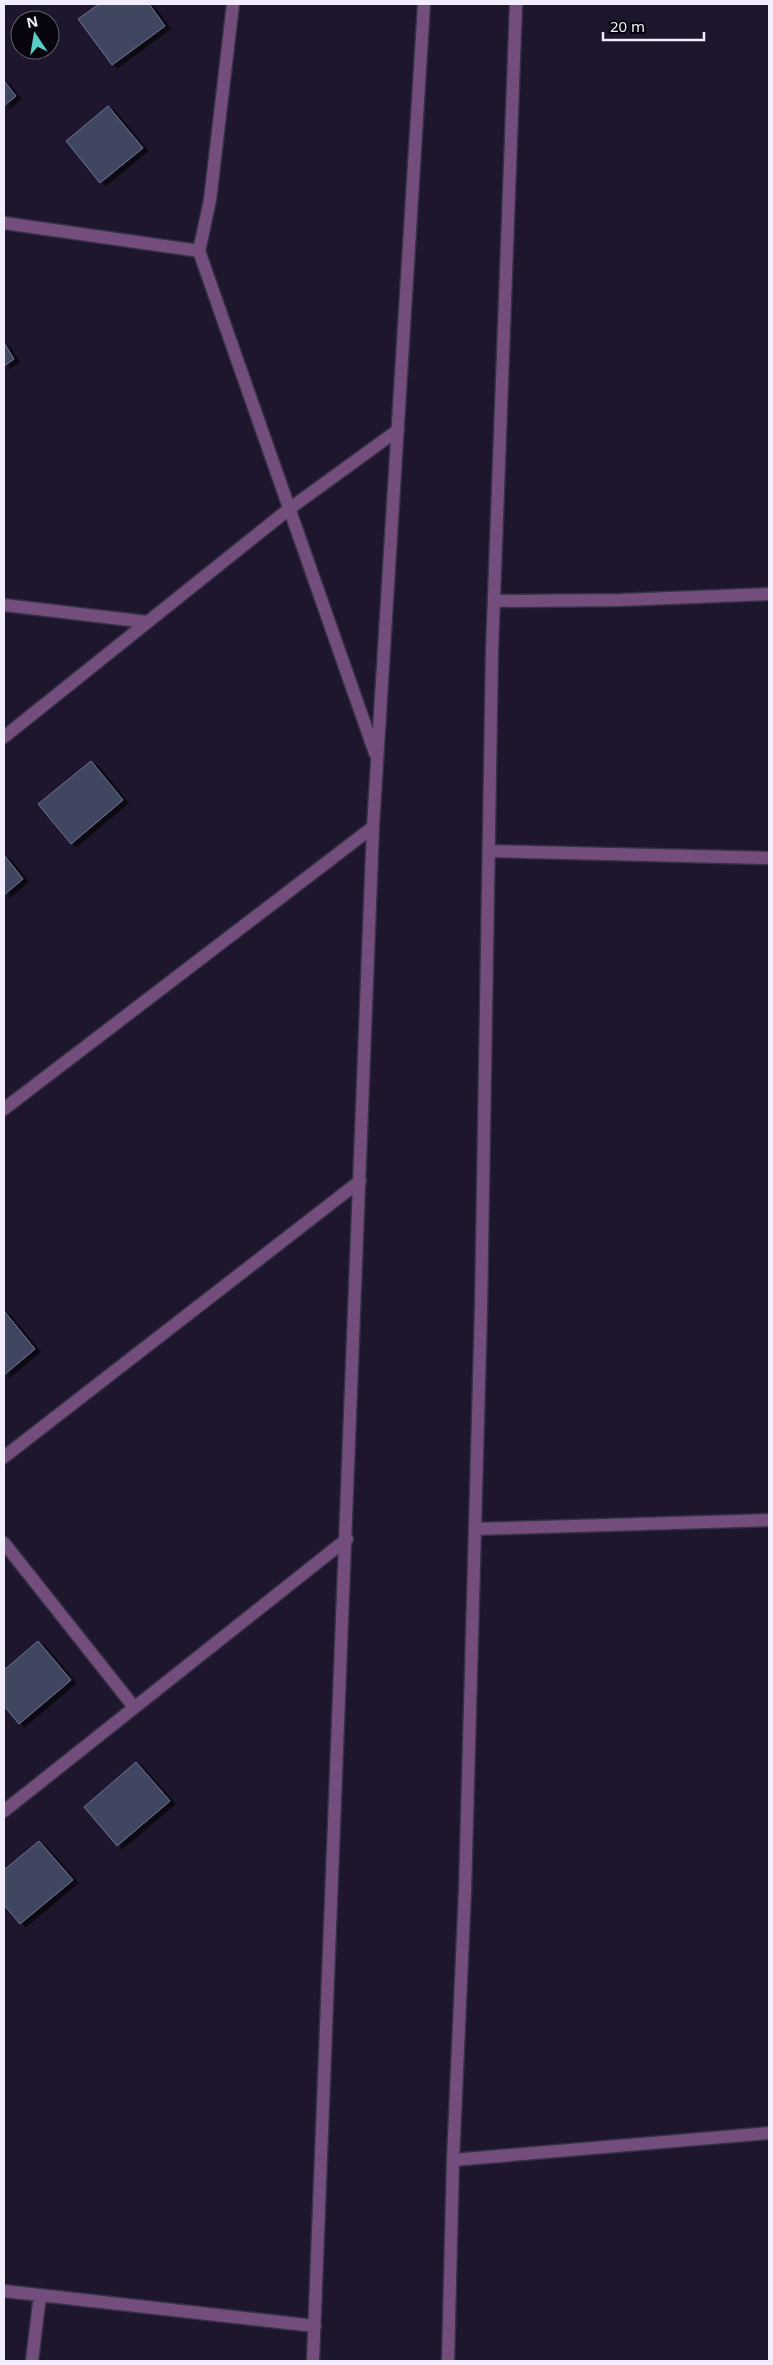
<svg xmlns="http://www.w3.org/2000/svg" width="773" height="2365" font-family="'Noto Sans',sans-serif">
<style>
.building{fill:#404560;stroke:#6d7491;filter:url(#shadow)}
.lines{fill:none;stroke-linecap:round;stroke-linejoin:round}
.minor-casing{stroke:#363046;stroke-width:15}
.tertiary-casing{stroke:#363046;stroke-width:15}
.minor{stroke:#734e7d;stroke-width:12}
.tertiary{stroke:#734e7d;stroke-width:12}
</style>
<defs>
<filter id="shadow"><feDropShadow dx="5.5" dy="3" stdDeviation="0" flood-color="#0009"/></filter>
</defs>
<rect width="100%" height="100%" fill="#1d162d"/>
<path class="building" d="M99,4H149L165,26L112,65L78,19Z
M4,81L16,96L4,106Z
M108,106L143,148L100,183L66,141Z
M4,343L14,359L4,366Z
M91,761L123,800L71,844L38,804Z
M4,855L23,879L4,895Z
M4,1311L35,1349L4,1375Z
M38,1641L71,1680L19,1724L4,1706V1670Z
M136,1762L170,1801L117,1846L84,1807Z
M39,1841L73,1880L20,1924L4,1905V1870Z"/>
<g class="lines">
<g class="minor-casing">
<path id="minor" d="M4,223L199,251L375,753
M199,251L210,200L233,4
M494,601L620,600L769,594
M4,605L147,622
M4,737L289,509L398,430
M489,851L769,858
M4,1109L373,827
M4,1457L360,1181
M475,1529L769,1520
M4,1543L134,1707
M4,1811L347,1539
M453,2160L769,2133
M4,2291L315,2326
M32,2361L40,2295
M313,2361L373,827L424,4"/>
</g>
<g class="tertiary-casing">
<path id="tertiary" d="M448,2361L453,2160L465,1891L481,1309L492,651L516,4"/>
</g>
<use href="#minor" class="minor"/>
<use href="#tertiary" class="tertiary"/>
</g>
<rect width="773" height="2365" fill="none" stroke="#f1edfd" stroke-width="10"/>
<g transform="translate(35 35) rotate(348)"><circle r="24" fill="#07040d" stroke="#65616d"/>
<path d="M0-4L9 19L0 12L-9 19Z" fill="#56cec3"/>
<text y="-8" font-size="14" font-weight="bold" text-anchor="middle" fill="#f1edfd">N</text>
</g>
<path d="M603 32v8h101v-8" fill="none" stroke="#f1edfd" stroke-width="2.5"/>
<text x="610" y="32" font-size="15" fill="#f1edfd" stroke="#07040d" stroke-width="4" paint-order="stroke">20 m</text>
</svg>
